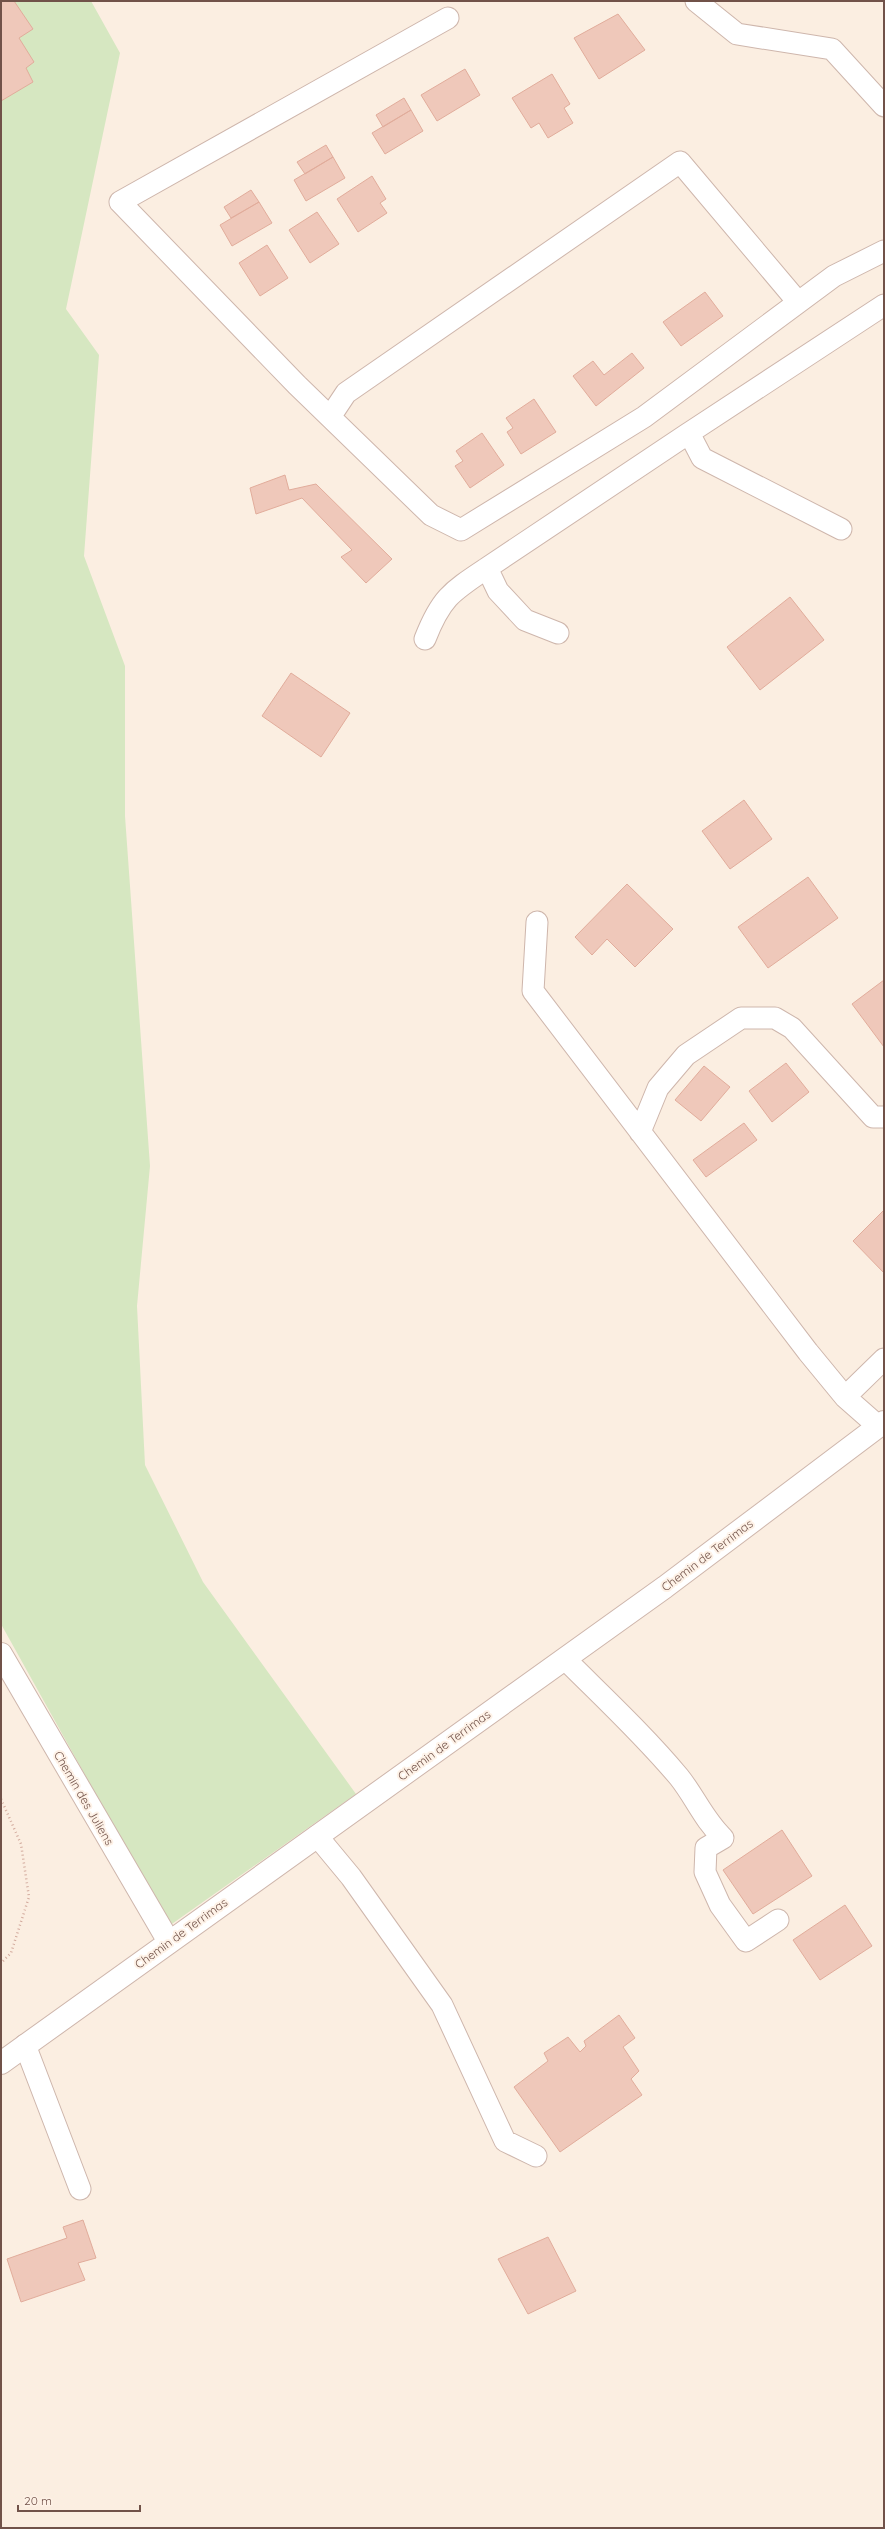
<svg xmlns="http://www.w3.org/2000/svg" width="885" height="2529" font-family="Quicksand,sans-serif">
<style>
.green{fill:#d6e7c1}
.building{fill:#efc8ba;stroke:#e1ac9b}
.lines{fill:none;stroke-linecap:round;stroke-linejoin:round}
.service-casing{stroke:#ceb6ac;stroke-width:23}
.minor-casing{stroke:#ceb6ac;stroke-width:24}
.path{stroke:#d3ab9e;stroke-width:2.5;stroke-dasharray:1 3;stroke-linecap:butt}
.service{stroke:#fff;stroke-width:21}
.minor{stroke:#fff;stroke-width:22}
.labels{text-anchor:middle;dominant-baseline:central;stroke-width:4;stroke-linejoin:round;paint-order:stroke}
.street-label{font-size:12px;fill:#715249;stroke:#fef2e7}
</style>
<rect width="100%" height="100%" fill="#fbeee1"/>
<path class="green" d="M1,1H91L120,53L66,309L99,355L84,556L125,666V816L150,1166L137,1306L145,1465L203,1582L356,1794L169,1926L1,1624Z"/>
<path class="building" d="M1,1H14L33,29L19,38L34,62L26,68L33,82L1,101Z
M618,14L645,50L599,79L574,38Z
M465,69L480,95L437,121L421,95Z
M552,74L570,104L564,108L573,123L548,138L539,123L531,128L512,98Z
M404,98L411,110L383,127L376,115Z
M411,110L423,131L385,154L372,133Z
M326,145L333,157L305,174L297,162Z
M333,157L345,178L306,201L294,180Z
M372,176L386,199L380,203L387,213L358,232L337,199Z
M251,190L259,202L231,218L224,207Z
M259,202L272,223L232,246L220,225Z
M317,212L339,244L310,263L289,230Z
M267,245L288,278L260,296L239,263Z
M705,292L723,316L681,346L663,322Z
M632,353L644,368L596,406L573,376L593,361L604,375Z
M534,399L556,432L521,454L507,432L513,428L506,418Z
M482,433L504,465L470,488L455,466L463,461L456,451Z
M285,475L289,490L316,484L392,559L366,583L341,557L352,550L302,498L256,514L250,488Z
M790,597L824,640L760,690L727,647Z
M291,673L350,713L321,757L262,716Z
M744,800L772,839L730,869L702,831Z
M808,877L838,918L768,968L738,927Z
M627,884L673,929L635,967L607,939L592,955L575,937Z
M884,980V1047L852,1004Z
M786,1063L809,1092L772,1122L749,1091Z
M704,1066L730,1087L701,1121L675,1100Z
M744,1123L757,1140L706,1177L693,1160Z
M884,1210V1273L853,1241Z
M782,1830L812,1876L753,1914L723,1870Z
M845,1905L872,1946L820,1980L793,1940Z
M619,2015L635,2038L623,2047L639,2071L631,2079L642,2095L560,2152L514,2087L548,2061L544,2053L568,2037L580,2052L586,2046L584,2041Z
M83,2220L96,2258L78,2263L85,2280L21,2302L7,2259L67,2238L63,2227Z
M548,2237L576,2291L528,2314L498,2259Z"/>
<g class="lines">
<g class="service-casing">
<path id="service" d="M696,1L737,34L832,49L884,106
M448,18L120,202L297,385L431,515L461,530L644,417L834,276L884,251
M330,417L346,393L680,162L798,302
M841,529L702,458L689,433L884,305
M558,633L525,620L498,591L487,568L689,433
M425,639C441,598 451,592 487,568
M537,922L533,991L808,1352L845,1397L878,1426
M640,1132L658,1088L686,1055L741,1018H775L792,1028L873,1117H884
M845,1397L884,1359
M565,1659C603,1697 644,1735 679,1777C695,1797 704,1820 723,1838L706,1848L705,1872L720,1905L746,1941L778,1920
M317,1836L351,1877L442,2005L505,2141L536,2156
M25,2045L80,2189"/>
</g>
<g class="minor-casing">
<path id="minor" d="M1,1654L169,1942
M1,2063L665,1587L884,1422"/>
</g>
<path class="path" d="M1,1799L21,1844L29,1897L11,1953L1,1963"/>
<use href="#service" class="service"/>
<use href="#minor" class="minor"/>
</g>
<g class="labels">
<g class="street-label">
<text transform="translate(707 1555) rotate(-37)">Chemin de Terrimas</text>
<text transform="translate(444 1745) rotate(-36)">Chemin de Terrimas</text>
<text transform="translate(84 1798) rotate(60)">Chemin des Juliens</text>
<text transform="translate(181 1933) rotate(-36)">Chemin de Terrimas</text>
</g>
</g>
<rect width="885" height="2529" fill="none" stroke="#715249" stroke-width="4"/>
<path d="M18 2505v6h122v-6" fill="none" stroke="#715249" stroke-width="2"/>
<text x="24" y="2505" font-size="12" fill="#715249" stroke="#fef2e7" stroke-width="3" paint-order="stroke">20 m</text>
</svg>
